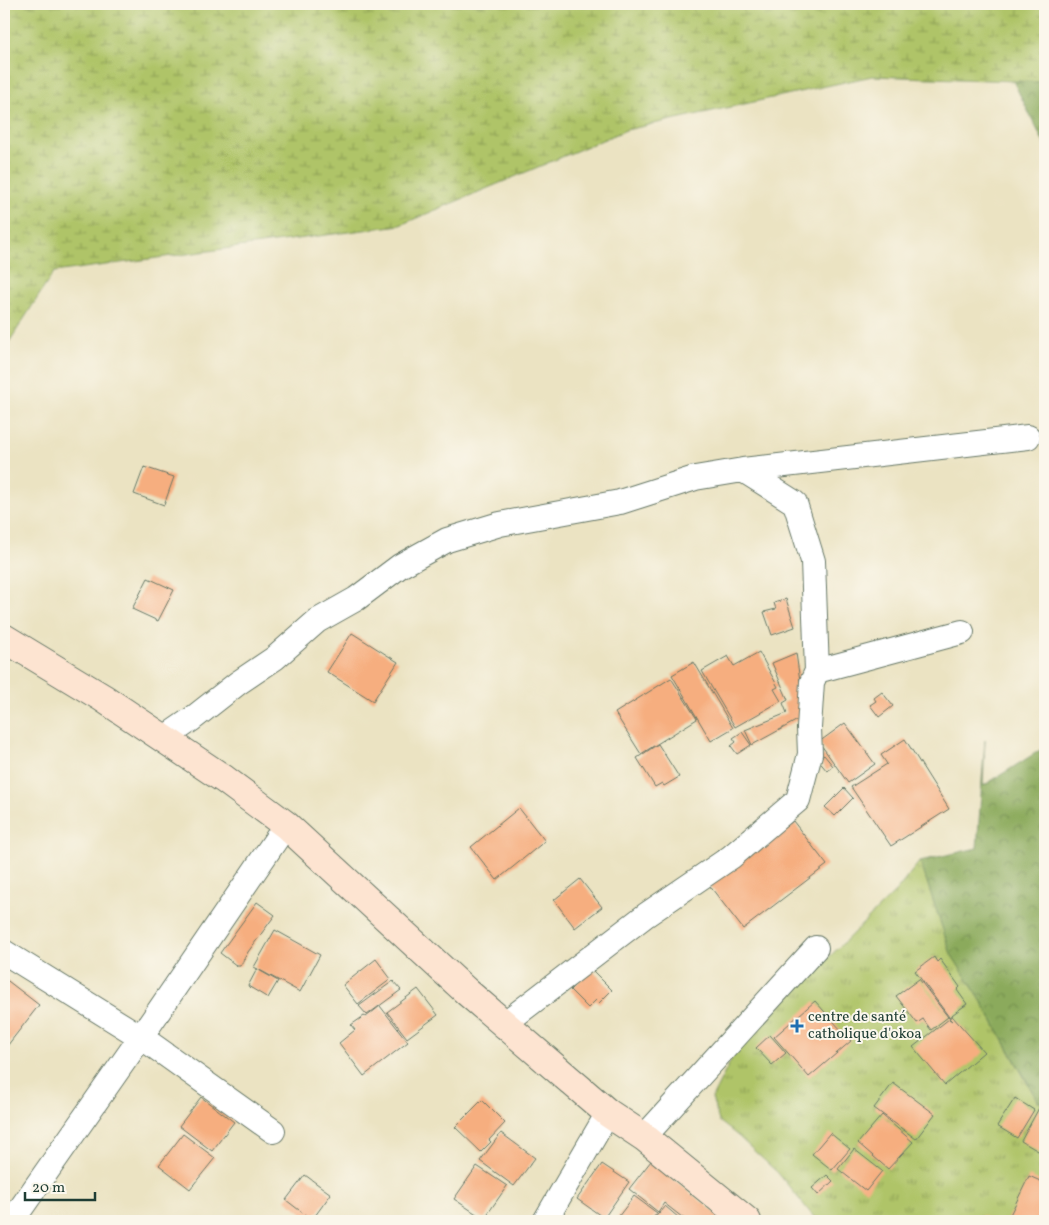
<svg xmlns="http://www.w3.org/2000/svg" width="1049" height="1225" font-family="Vollkorn,serif">
<style>
.grass{fill:url(#grass-tufts);stroke:#67804e}
.forest{fill:url(#forest-crowns);stroke:#557448}
.wetland{fill:url(#wetland-marsh);stroke:#67804e}
.building{fill:#f6ae7f}
.lines{fill:none;stroke-linecap:round;stroke-linejoin:round}
.minor-casing{stroke:#676;stroke-width:26}
.secondary-casing{stroke:#676;stroke-width:30}
.minor{stroke:#fff;stroke-width:24}
.secondary{stroke:#fde4d1;stroke-width:28}
.poi-dot{fill:#1f6fb2;stroke:#fbf7ec;stroke-width:2}
.labels{text-anchor:middle;dominant-baseline:central;stroke-width:4;stroke-linejoin:round;paint-order:stroke}
.poi-label{font-size:15px;fill:#1f3d34;stroke:#fbf7ec;text-anchor:start}
</style>
<defs>
<pattern id="grass-tufts" width="24" height="20" patternUnits="userSpaceOnUse" patternTransform="scale(1.25)"><rect width="24" height="20" fill="#afc468"/><path d="M3 7l-1-3M5 7V3M7 7l1-3M15 17l-1-3M17 17v-4M19 17l1-3" fill="none" stroke="#8ea056"/></pattern>
<pattern id="forest-crowns" width="20" height="18" patternUnits="userSpaceOnUse" patternTransform="scale(1.25)"><rect width="20" height="18" fill="#8baa5c"/><path d="M2 6a3 3 0 1 1 6 0M12 15a3 3 0 1 1 6 0" fill="none" stroke="#718c4d"/></pattern>
<pattern id="wetland-marsh" width="20" height="14" patternUnits="userSpaceOnUse" patternTransform="scale(1.25)"><rect width="20" height="14" fill="#afc468"/><path d="M1 5h8M5 5V1M11 12h8M15 12V8" fill="none" stroke="#8ea056"/></pattern>
</defs>
<rect width="100%" height="100%" fill="#fbf7ec"/>
<filter id="ink" filterUnits="userSpaceOnUse"><feTurbulence type="fractalNoise" baseFrequency=".02" numOctaves="2"/><feDisplacementMap in="SourceGraphic" scale="10" xChannelSelector="R" yChannelSelector="G"/><feConvolveMatrix kernelMatrix="1 2 1 2 8 2 1 2 1" color-interpolation-filters="sRGB"/></filter>
<filter id="wash" filterUnits="userSpaceOnUse"><feTurbulence type="fractalNoise" baseFrequency=".0096" numOctaves="4" result="noise"/><feDisplacementMap in="SourceGraphic" scale="20" xChannelSelector="R" yChannelSelector="G"/><feGaussianBlur stdDeviation="1.12" result="paint"/><feColorMatrix in="noise" values="0 0 0 0 0 0 0 0 0 0 0 0 0 0 0 0 0 1.4 0 .05"/><feComposite in="paint" operator="in"/></filter>
<g filter="url(#wash)">
<rect width="100%" height="100%" fill="#ebe3c2"/>
<path class="grass" d="M920,861L951,954L982,1002L1038,1102L1045,1104V1221H823L813,1216L778,1173L738,1136L719,1121L712,1098L737,1048L897,890Z"/>
<path class="forest" d="M1013,81L1045,82V145Z
M985,740L983,786L1045,747V1104L1039,1102L982,1002L951,954L920,861L977,848Z"/>
<path class="wetland" d="M5,4H1045V82L872,76L626,130L400,225L54,272L4,350V5Z"/>
<g id="blocks">
<path class="building" d="M144,467L174,477L164,505L134,494Z
M148,578L174,590L158,621L132,609Z
M786,599L795,627L772,635L764,612L776,609L774,603Z
M352,633L398,662L373,701L327,672Z
M759,652L778,687L774,689L781,701L735,727L702,671L728,656L734,666Z
M796,653L805,716L752,745L745,730L787,713L783,703L788,700L772,663Z
M694,662L733,728L711,741L672,675Z
M671,678L697,719L641,754L615,713Z
M882,692L893,706L879,717L870,705L876,701L874,698Z
M845,723L875,764L848,783L819,742Z
M742,732L751,745L737,754L731,746L736,742L733,738Z
M905,739L949,809L891,846L851,787L887,764L881,755Z
M658,744L679,777L664,786L662,783L655,787L637,758Z
M824,755L833,766L827,771L818,760Z
M844,788L853,798L835,816L825,807Z
M519,808L545,841L497,880L471,847Z
M793,821L827,865L743,929L709,885Z
M580,879L602,907L575,928L554,900Z
M257,902L275,915L248,952L240,966H237L220,953Z
M275,930L320,955L300,992L254,967Z
M934,957L937,962L940,959L960,987L957,990L967,1004L949,1017L915,971Z
M376,959L391,979L358,1004L343,985Z
M257,969L278,981L268,998L248,986Z
M591,969L612,990L599,1003L596,1000L588,1008L570,990Z
M4,978L39,1005L4,1050Z
M919,979L948,1017L931,1030L923,1019L917,1023L896,996Z
M393,981L401,990L367,1015L359,1006Z
M418,989L438,1015L407,1038L387,1012Z
M815,1001L851,1041L809,1077L774,1037Z
M380,1006L408,1042L364,1076L339,1043L355,1030L351,1025L364,1016L366,1017Z
M952,1016L984,1052L945,1085L913,1047L949,1019L952,1021L949,1018Z
M770,1035L786,1053L772,1065L756,1048Z
M893,1083L935,1114L916,1139L874,1108Z
M201,1097L234,1122L212,1151L179,1126Z
M1015,1098L1034,1110L1017,1138L997,1126Z
M482,1100L505,1123L489,1140L491,1142L481,1152L455,1127Z
M1039,1108L1045,1111V1155L1021,1141Z
M882,1115L913,1142L888,1169L858,1143Z
M501,1133L535,1158L514,1186L480,1161Z
M830,1133L850,1149L832,1170L812,1154Z
M183,1134L215,1158L190,1189L159,1165Z
M854,1149L882,1171L866,1191L838,1169Z
M651,1161L723,1219L722,1221H687L664,1203L658,1212L629,1189Z
M602,1164L629,1182L604,1218L577,1199Z
M477,1166L507,1186L484,1219L454,1199Z
M305,1175L331,1194L312,1220L286,1200Z
M827,1175L833,1181L818,1195L812,1188Z
M1029,1176L1045,1183V1221H1007Z
M634,1196L657,1213L651,1221H615Z
M665,1206L679,1218L677,1221H652Z
M982,1215L994,1221H979Z
M580,1216L589,1221H576Z"/>
</g>
</g>
<g filter="url(#ink)">
<use href="#blocks" fill-opacity="0" stroke="#676" stroke-width="1"/>
<g class="lines">
<g class="minor-casing">
<path id="minor" d="M743,470L795,503L813,561L817,671
M163,739L192,719L238,683L275,658L317,621L356,599L400,566L447,540L500,524L620,502L695,478L743,470L1028,437
M4,952L141,1037L273,1131
M505,1023L646,915L731,857L798,800L810,754L809,728L812,682L817,671L962,632
M644,1137L816,948
M12,1221L141,1037L286,825
M545,1221L608,1113"/>
</g>
<g class="secondary-casing">
<path id="secondary" d="M4,638L103,698L224,779L286,825L467,992L608,1113L644,1137L747,1221"/>
</g>
<use href="#minor" class="minor"/>
<use href="#secondary" class="secondary"/>
</g>
</g>
<path class="poi-dot" d="M794.5 1018.5h5v5h5v5h-5v5h-5v-5h-5v-5h5z"/>
<g class="labels">
<g class="poi-label">
<text x="808" y="1017">centre de santé<tspan x="808" dy="17">catholique d'okoa</tspan></text>
</g>
</g>
<rect width="1049" height="1225" fill="none" stroke="#fbf7ec" stroke-width="20"/>
<path d="M25 1192v8h70v-8" fill="none" stroke="#1f3d34" stroke-width="2.5"/>
<text x="32" y="1192" font-size="15" fill="#1f3d34" stroke="#fbf7ec" stroke-width="4" paint-order="stroke">20 m</text>
</svg>
